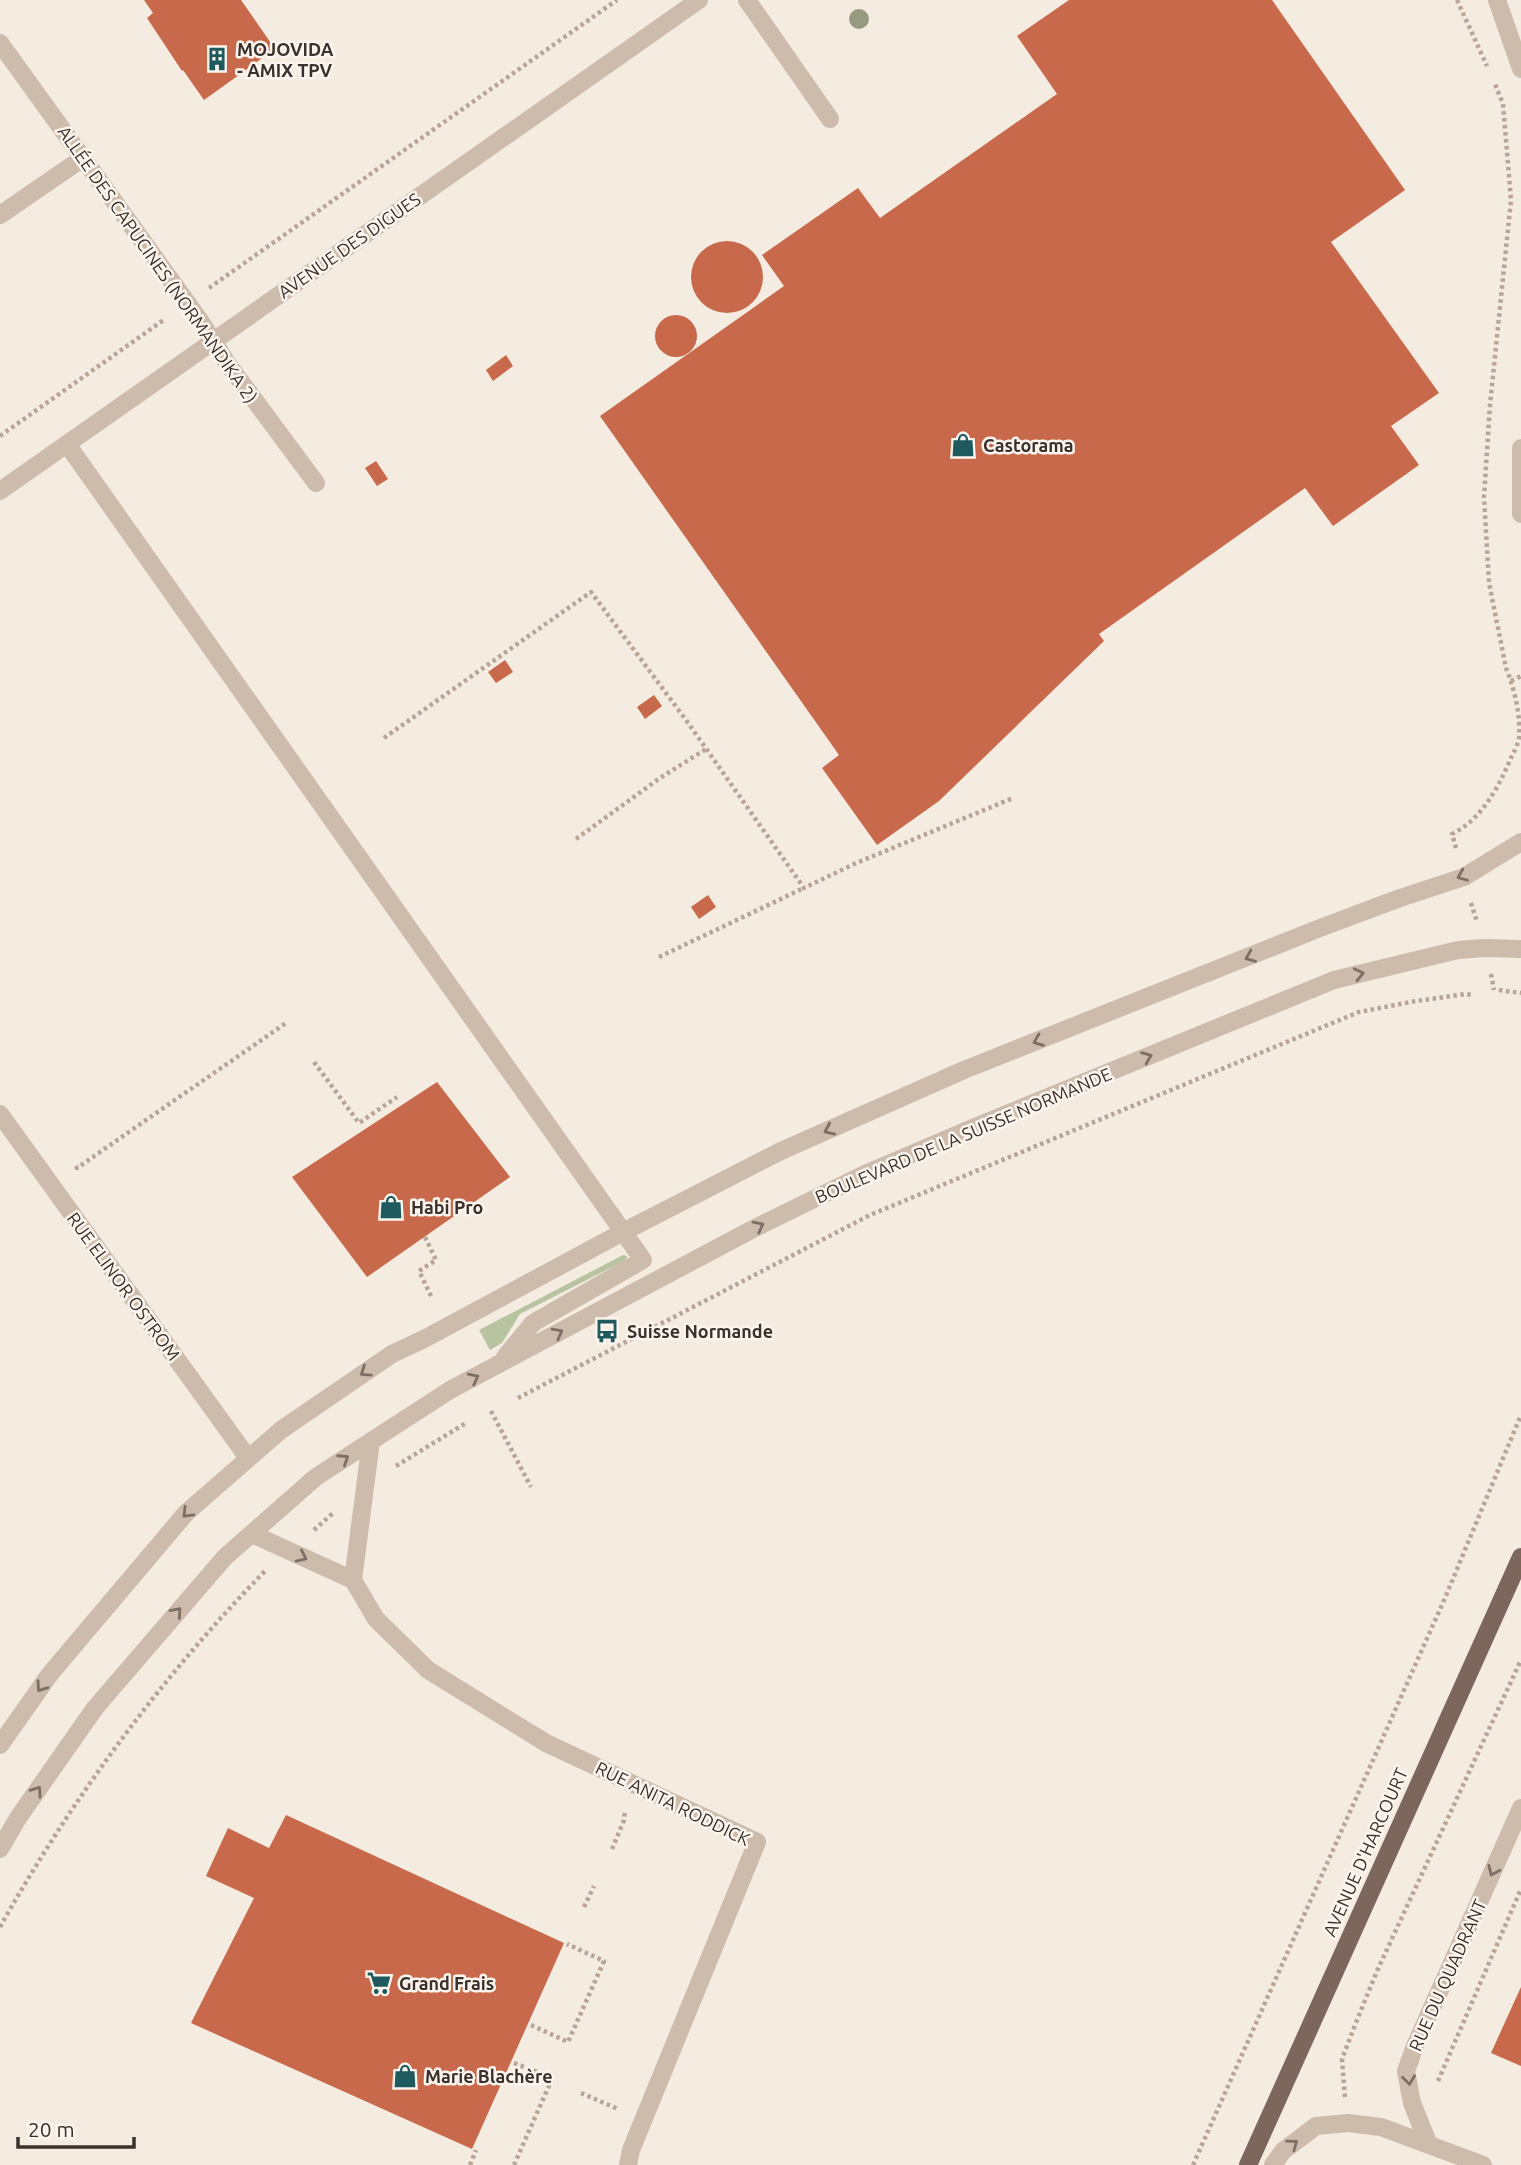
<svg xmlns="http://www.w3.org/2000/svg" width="1521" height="2165" font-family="Ubuntu,sans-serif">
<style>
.green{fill:#b8c4a0}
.building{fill:#c8694b}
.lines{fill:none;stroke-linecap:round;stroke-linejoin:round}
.path{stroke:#b9a596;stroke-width:4.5;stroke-dasharray:3.5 3.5;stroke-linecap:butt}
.minor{stroke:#cdbbac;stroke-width:18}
.major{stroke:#7d675c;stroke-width:18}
.tree{fill:#969b7f}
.oneway{stroke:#7d6f65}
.labels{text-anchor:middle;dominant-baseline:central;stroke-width:5;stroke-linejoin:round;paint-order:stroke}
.poi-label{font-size:18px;font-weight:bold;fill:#3b302b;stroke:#fbf5ee;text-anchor:start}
.street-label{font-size:18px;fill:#3b302b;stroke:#fbf5ee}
</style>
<rect width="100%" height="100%" fill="#f4ebe1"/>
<path class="green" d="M623,1255L627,1256L626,1260L520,1314L502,1343L490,1350L479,1330Z"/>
<path class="building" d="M144,0H241L275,49L204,100L183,70L182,71L147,18L153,13Z
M1069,0H1272L1405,190L1331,242L1439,393L1391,426L1419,465L1333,526L1305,488L1099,634L1104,641L939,801L877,845L822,768L839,755L600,416L784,286L762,255L858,188L880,218L1057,94L1017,36Z
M691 277a36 36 0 1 1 72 0a36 36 0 1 1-72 0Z
M655 336a21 21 0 1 1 42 0a21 21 0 1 1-42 0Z
M506,355L513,366L493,381L486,370Z
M376,461L388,479L377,486L365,468Z
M505,660L513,672L496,683L488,672Z
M654,695L662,706L645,719L637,707Z
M708,895L716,907L699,919L691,907Z
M437,1082L510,1177L367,1277L292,1177Z
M286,1815L564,1943L472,2149L191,2023L254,1898L206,1876L228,1828L269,1848Z
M1521,1987V2066L1491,2053Z"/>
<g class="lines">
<path class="path" d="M1457,0L1487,66
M209,288L617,0
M0,436L165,319
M1511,681L1521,676
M384,738L591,592L686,720L804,888L854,864L1013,798
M576,839L660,778L706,749
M1456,848L1452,834C1482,819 1498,788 1511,758C1514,752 1518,744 1519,738C1521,716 1514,687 1506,668L1489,583L1484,497L1490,405L1511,200L1503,104L1495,84
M1471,903L1477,922
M659,957L804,888
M1491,974L1494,990
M1499,990L1521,993
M314,1062L359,1123L397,1097
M76,1166L77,1168L286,1023
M425,1237L436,1260L419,1271L431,1296
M518,1398L870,1215L1359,1012L1416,1001L1466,994L1472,995
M491,1411L531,1487
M396,1466L466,1423
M314,1530L333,1513
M612,1849L624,1820L625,1810
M584,1907L594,1886
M0,1927C73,1797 162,1676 267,1569
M531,2025L568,2042L604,1961L567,1944
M514,2063L545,2075
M1438,2081L1521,1889
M581,2093L618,2109
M1345,2097L1342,2059L1355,2025L1377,1971L1521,1660
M470,2165L476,2150
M514,2165L552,2079
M1193,2165L1445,1598L1521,1415"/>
<path class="minor" d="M747,0L830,119
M1497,0L1521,69
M0,43L201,322L227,363L316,483
M0,215L83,158
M67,444L643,1260L533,1323L505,1357
M1521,448V514
M0,491L699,0
M0,1114L248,1458
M252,1534L353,1580L376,1619L428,1670L546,1743L757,1842L631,2150L628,2165
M353,1580L371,1441
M0,1745L50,1674L186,1513L281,1430L392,1354L424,1339L623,1232L781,1151L964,1070L1320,928L1400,898L1464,877L1521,842
M0,1849L18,1818L95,1708L225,1557L316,1477L450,1390L753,1229L865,1174L975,1127L1334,980L1458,950L1484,948L1521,949
M1429,2145L1412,2103L1406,2071L1415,2046L1521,1808
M1273,2165L1283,2151L1316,2126L1348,2123L1381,2127L1483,2165"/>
<path class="major" d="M1248,2165L1521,1557"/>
</g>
<circle class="tree" cx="859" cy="19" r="10"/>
<defs><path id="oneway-chevron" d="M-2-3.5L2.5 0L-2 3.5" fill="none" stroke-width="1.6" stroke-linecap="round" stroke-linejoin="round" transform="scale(1.75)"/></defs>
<g class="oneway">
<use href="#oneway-chevron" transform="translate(1462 876) rotate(157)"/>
<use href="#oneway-chevron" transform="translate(1250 957) rotate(158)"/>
<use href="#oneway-chevron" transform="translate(1359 974) rotate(-13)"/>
<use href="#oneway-chevron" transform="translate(1038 1041) rotate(158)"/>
<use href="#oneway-chevron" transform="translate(1147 1057) rotate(-22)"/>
<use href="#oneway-chevron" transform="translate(829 1130) rotate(156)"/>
<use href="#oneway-chevron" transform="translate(759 1226) rotate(-27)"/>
<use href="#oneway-chevron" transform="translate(558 1333) rotate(-28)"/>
<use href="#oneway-chevron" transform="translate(365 1372) rotate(146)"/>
<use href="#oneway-chevron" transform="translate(474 1378) rotate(-27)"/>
<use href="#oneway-chevron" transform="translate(344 1459) rotate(-33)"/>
<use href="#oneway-chevron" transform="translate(187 1513) rotate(135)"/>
<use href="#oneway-chevron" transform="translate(302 1557) rotate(25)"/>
<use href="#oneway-chevron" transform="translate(177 1612) rotate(-49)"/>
<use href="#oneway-chevron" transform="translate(41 1687) rotate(125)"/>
<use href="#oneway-chevron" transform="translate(37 1791) rotate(-55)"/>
<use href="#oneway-chevron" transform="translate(1493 1871) rotate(114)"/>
<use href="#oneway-chevron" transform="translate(1409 2080) rotate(83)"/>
<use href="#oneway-chevron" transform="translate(1293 2144) rotate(-37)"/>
</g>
<defs>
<g id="building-bare" transform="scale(1.89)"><path d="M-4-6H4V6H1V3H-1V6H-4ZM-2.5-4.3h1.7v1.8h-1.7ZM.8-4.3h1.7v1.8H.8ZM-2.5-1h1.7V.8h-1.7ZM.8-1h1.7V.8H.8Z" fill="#1f5a5e" stroke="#fbf5ee" stroke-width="2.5" paint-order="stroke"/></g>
<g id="shop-bare" transform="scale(1.89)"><path d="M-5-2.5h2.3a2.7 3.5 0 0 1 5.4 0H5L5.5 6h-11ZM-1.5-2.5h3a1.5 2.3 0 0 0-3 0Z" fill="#1f5a5e" stroke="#fbf5ee" stroke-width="2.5" paint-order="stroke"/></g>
<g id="bus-bare" transform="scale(1.89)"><path d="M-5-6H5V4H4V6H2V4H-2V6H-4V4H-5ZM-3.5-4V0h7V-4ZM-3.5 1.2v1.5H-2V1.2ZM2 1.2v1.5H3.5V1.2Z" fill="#1f5a5e" stroke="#fbf5ee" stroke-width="2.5" paint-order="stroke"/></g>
<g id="supermarket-bare" transform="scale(1.89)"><path d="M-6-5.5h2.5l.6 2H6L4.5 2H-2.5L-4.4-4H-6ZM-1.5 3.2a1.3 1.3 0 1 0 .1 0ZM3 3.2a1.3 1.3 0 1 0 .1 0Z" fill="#1f5a5e" stroke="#fbf5ee" stroke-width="2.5" paint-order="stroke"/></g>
</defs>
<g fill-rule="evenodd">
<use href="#building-bare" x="217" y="59"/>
<use href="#shop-bare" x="963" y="445"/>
<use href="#shop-bare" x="391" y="1207"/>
<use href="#bus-bare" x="607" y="1331"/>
<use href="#supermarket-bare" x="379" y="1983"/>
<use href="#shop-bare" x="405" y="2076"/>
</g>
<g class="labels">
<g class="poi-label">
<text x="237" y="49">MOJOVIDA<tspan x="237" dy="21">- AMIX TPV</tspan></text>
<text x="983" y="445">Castorama</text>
<text x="411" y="1207">Habi Pro</text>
<text x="627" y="1331">Suisse Normande</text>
<text x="399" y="1983">Grand Frais</text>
<text x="425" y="2076">Marie Blachère</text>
</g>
<g class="street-label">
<text transform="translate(349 245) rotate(-35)">AVENUE DES DIGUES</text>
<text transform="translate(158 264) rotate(55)">ALLÉE DES CAPUCINES (NORMANDIKA 2)</text>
<text transform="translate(963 1135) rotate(-23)">BOULEVARD DE LA SUISSE NORMANDE</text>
<text transform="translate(124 1286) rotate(54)">RUE ELINOR OSTROM</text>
<text transform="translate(673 1803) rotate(26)">RUE ANITA RODDICK</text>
<text transform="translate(1365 1852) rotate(-66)">AVENUE D'HARCOURT</text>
<text transform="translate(1447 1975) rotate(-66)">RUE DU QUADRANT</text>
</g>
</g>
<path d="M18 2137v10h116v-10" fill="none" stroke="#3b302b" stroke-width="3.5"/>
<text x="28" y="2137" font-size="21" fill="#3b302b" stroke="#fbf5ee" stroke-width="5" paint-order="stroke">20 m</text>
</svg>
